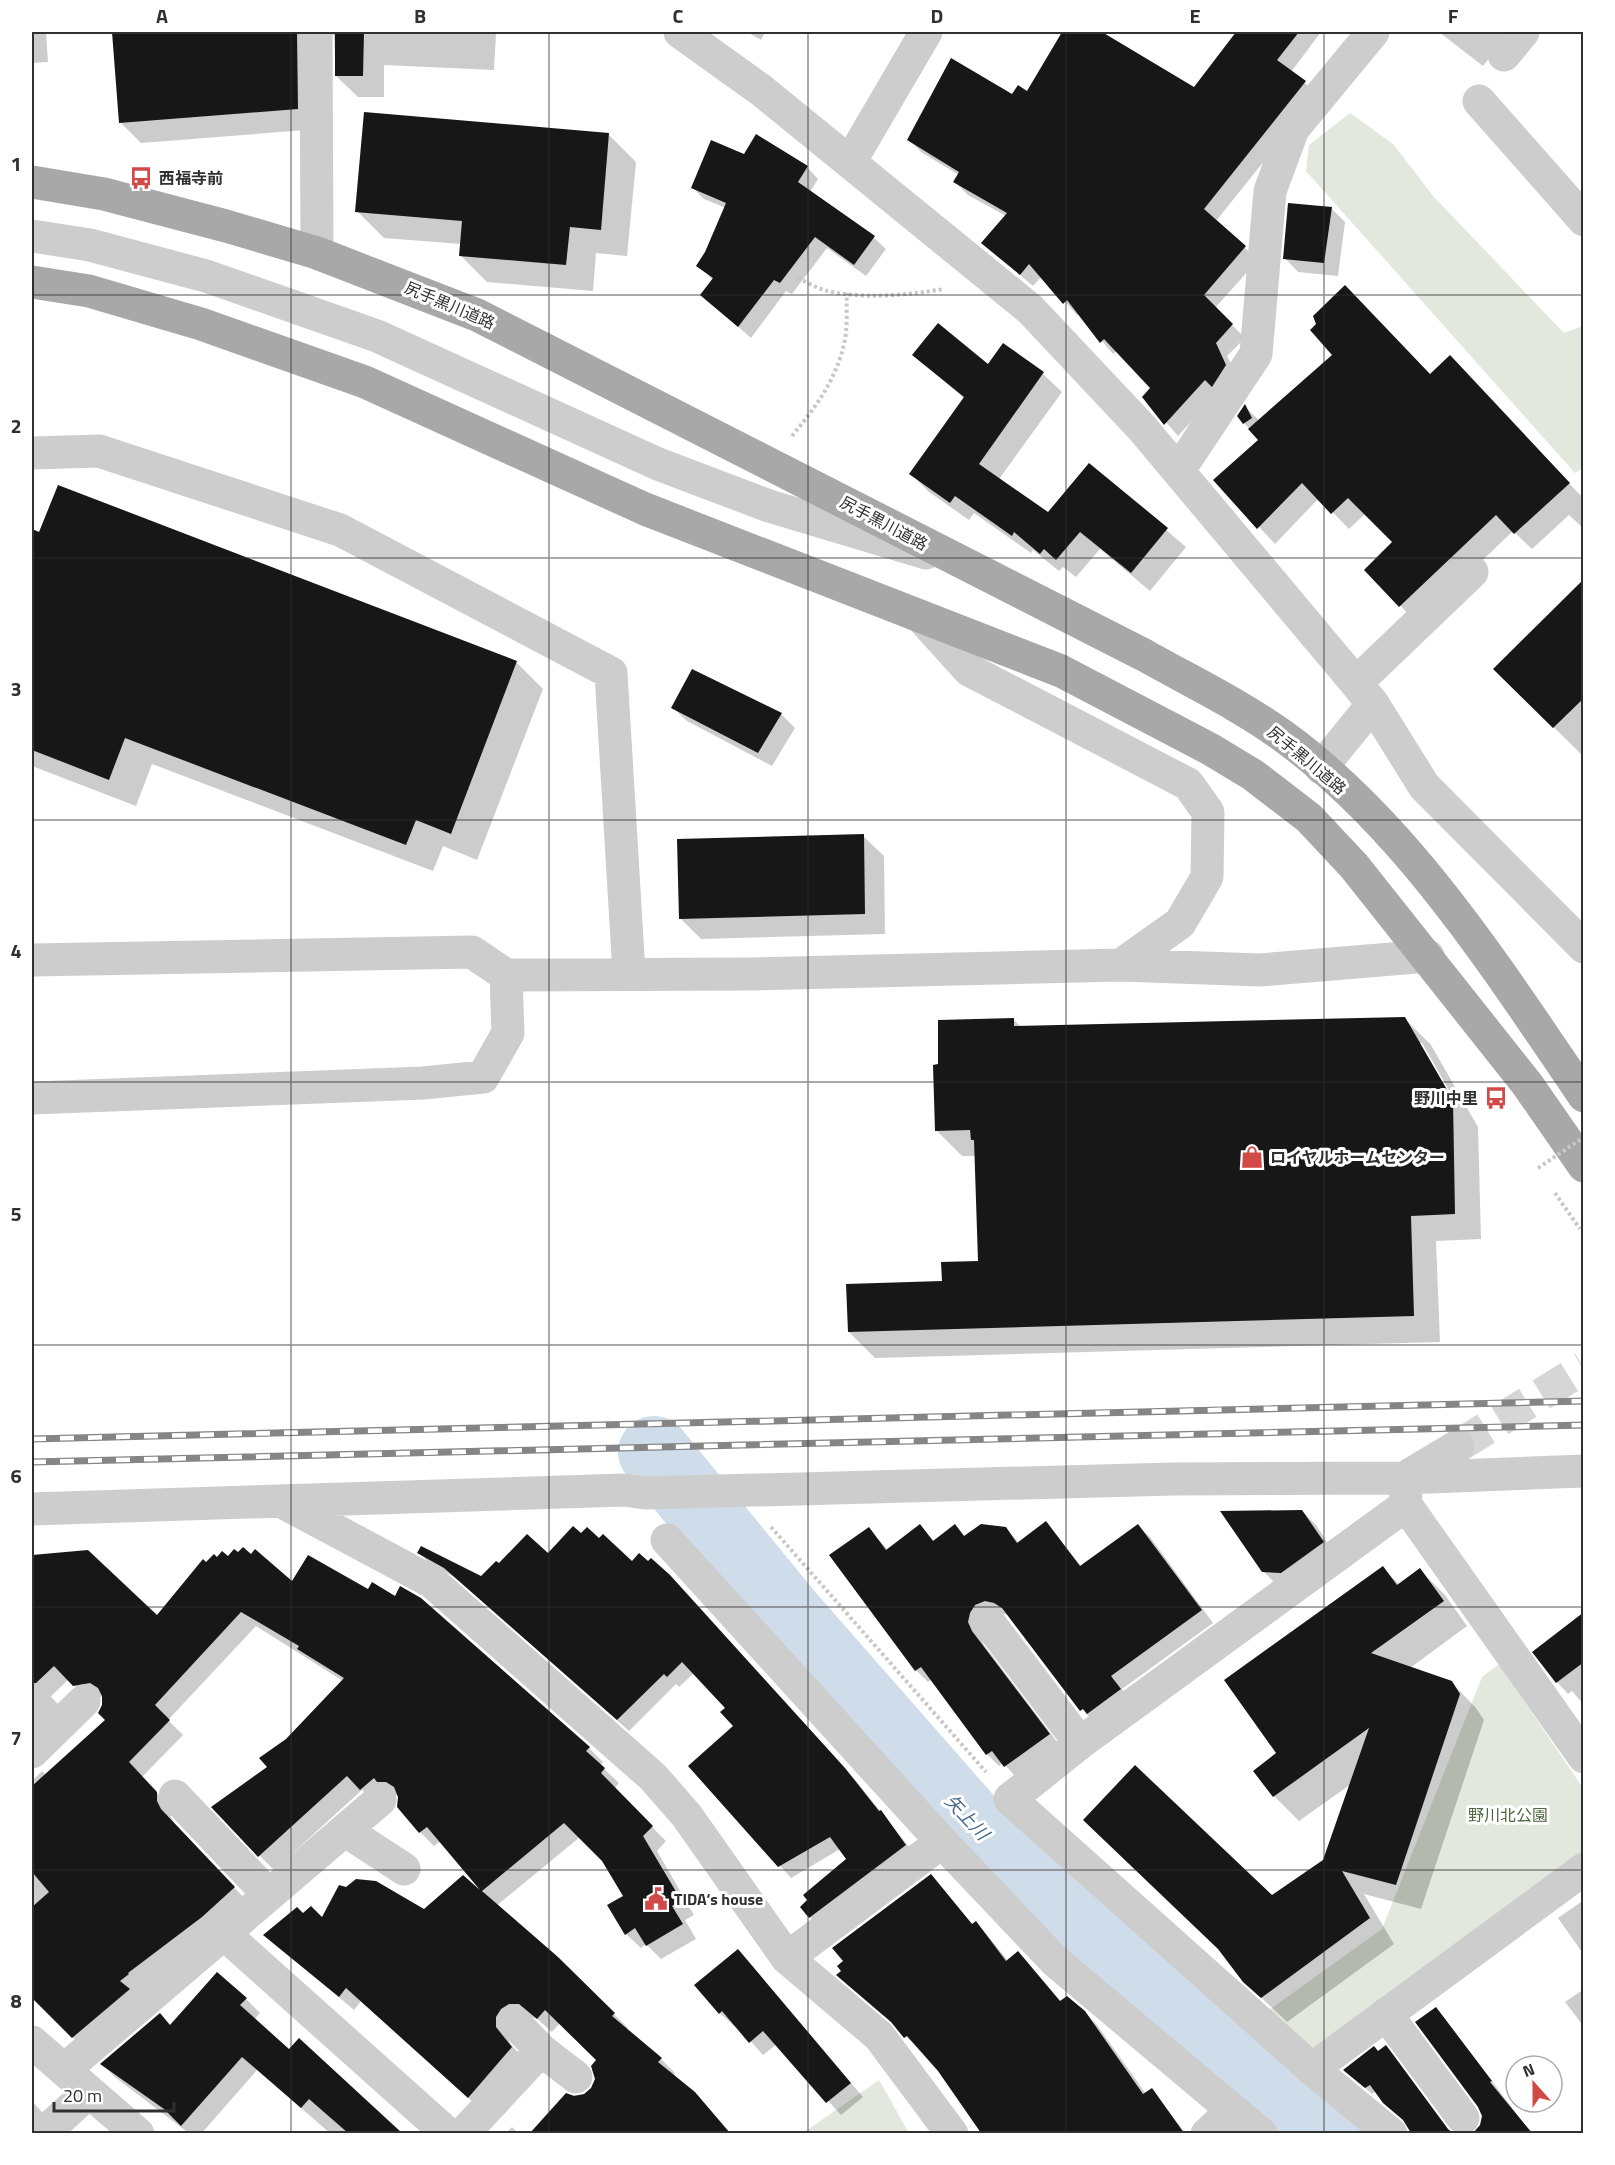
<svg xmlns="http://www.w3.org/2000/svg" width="1615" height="2165" font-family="'Titillium Web','Noto Sans JP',sans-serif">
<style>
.green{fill:#e2e8dd}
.shadow{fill:#0003;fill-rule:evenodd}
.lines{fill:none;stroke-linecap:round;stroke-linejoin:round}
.river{stroke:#cfdce9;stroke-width:72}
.building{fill:#171717}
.minor-tunnel{stroke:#d6d6d6;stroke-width:33;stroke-dasharray:33 16;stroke-linecap:butt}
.path{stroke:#c7c7c7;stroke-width:4;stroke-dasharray:3 3;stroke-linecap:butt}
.minor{stroke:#cdcdcd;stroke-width:33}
.major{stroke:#a8a8a8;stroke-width:33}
.rail-casing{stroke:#858585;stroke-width:7}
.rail{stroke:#fff;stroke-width:4.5;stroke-dasharray:14;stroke-linecap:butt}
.path-bridge{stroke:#c7c7c7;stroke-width:4;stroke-dasharray:3 3;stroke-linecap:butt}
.grid{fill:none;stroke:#303030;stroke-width:1.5;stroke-opacity:0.55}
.labels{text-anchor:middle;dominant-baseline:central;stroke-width:6;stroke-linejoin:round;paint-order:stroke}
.poi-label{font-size:16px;font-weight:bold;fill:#303030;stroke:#fff;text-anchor:start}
.street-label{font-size:16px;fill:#303030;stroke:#fff}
.park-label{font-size:16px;fill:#506742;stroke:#fff}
.water-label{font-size:18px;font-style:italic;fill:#476a8a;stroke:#fff}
.neatline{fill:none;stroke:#303030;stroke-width:2}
.grid-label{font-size:20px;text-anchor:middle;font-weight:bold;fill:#303030}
</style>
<rect width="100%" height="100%" fill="#fff"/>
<path class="green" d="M1350,113L1393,144L1434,197L1564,333L1583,326V468L1575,473L1306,171L1309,145Z
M1499,1664L1583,1788V1852L1313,2053L1266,2012L1382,1929L1482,1677Z
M879,2080L909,2133H803Z"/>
<path class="shadow" d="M32,32H46L48,62L32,63Z
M114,32H493L496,34L494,70L384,65V97H358L336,76L334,35L328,36L318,129L141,143L120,122Z
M747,32H765L761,40Z
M1064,32H1099L1195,89L1239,32H1321L1291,72L1318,94L1216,221L1258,260L1215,308L1245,338L1227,356L1238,378L1218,392L1178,436L1144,397L1152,388L1117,351L1113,354L1079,313L1077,315L1042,276L1033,286L983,243L1006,216L968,195L955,182L959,175L921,152L909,139L1013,96L1028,93Z
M1439,32H1510L1483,66Z
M609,135L636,162L627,256L596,253L593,291L487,282L460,255L461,244L384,238L357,211Z
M744,156L807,167L818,179L810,192L874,238L886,249L866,276L827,248L792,294L786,291L751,338L702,295L713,280L697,265L706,253L726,208L704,199L692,187Z
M1331,208L1345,222L1338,276L1298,272L1285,258Z
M1003,345L1043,374L1062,392L999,479L1048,514L1090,465L1186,547L1150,591L1100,549L1076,577L1063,567L1059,571L1033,550L1031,553L974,513L969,520L929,492L911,474L965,399L914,355L988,366Z
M1467,374L1580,495L1584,492V529L1569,515L1532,549L1513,531L1417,623L1366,570L1394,542L1365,514L1349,529L1319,498L1275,544L1215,480L1260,440L1244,423L1245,407L1259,420L1431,376Z
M32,530L516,662L543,689L477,860L443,846L433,871L152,764L136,806L32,766Z
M1584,582V751L1581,754L1495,669Z
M673,708L781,714L795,728L772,766L687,721Z
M863,836L884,856L885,934L701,939L680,918Z
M1013,1019L1021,1027L1405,1019L1431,1045L1478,1127L1481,1239L1436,1241L1440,1342L875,1358L849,1332L979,1263L976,1156H962L936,1130ZM1418,1043H1422L1458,1106L1455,1107Z
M1302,1511L1316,1525L1336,1556L1277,1585L1263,1571Z
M1046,1523L1082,1567L1138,1526L1150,1537L1213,1623L1122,1689L1132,1702L1093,1722L1009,1615L998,1613L980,1635L984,1645L1061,1747L1017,1778L1003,1763L999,1766L987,1754L932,1679L928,1682L916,1670L831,1556L869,1529L888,1550L920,1526L935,1542L955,1526L966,1537L1005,1528L1020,1544Z
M581,1535L599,1540L632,1563L682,1589L856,1781L917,1857L821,1929L810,1917L848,1860L840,1849L791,1878L690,1766L735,1726L727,1708L694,1673L679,1687L676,1684L629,1731L458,1579L430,1564L419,1552L482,1578L499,1566L548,1555Z
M88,1552L157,1617L207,1564L217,1559L228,1558L293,1583L420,1599L589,1748L603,1762L600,1765L619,1783L614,1789L666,1841L657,1851L694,1915L685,1920L696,1939L661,1959L646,1944L641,1948L626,1934L625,1897L603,1861L580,1837L496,1906L557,1958L628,2028L626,2030L661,2059L675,2073L673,2076L731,2134H532L567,2094L583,2096L592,2089L596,2079L598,2060L560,2023L552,2032L536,2018L525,2017L510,2031L509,2042L526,2062L483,2111L361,2001L354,2010L265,1935L303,1915L322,1919L424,1911L486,1895L441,1841L434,1846L420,1832L400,1796L393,1795L375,1803L362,1790L274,1870L259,1855L269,1767L287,1740L343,1681L256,1626L168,1720L183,1735L142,1777L171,1808V1817L175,1825L248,1902L87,2052L32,1995L45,1972L32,1959V1781L42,1771L46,1775L107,1720L100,1712L104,1696L89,1700L69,1679L50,1697L32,1705V1557Z
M1382,1568L1400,1585L1420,1570L1445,1595L1467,1626L1410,1668L1451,1682L1476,1708L1484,1720L1421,1909L1364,1894L1394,1944L1287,2022L1244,1981L1272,1897L1324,1860L1351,1784L1299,1821L1274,1796L1256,1771L1279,1754Z
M1584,1614V1705L1572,1691L1568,1694L1557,1682Z
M931,1876L973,1925L976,1923L988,1936L1008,1961L1018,1953L1061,2002L1084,2012L1097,2025L1146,2094L1152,2090L1186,2134H983L939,2070L897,2027Z
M1584,1900V1955L1558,1918Z
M738,1951L863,2097L841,2115L777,2044L763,2055L736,2025L734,2026L720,2013Z
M1584,1989V2027L1565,2002Z
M246,1999L260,2013L254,2020L290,2051L340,2080L400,2134H331L257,2070L201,2134H190L116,2078L102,2064L171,2026Z
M1442,2015L1531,2133L1475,2134L1482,2126L1483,2115Z
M1378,2052L1392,2053L1451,2134H1413L1402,2117L1376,2091L1372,2094L1351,2076Z
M32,2101L49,2120L32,2134Z
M512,2127L519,2134H505Z"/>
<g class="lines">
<path class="river" d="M654,1452L791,1619L978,1832L1328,2134"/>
</g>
<path class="building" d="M112,32H297L298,109L119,123Z
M335,32H364L363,76H335Z
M1062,32H1102L1194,87L1236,32H1299L1277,60L1306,81L1204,209L1246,246L1204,295L1233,324L1216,343L1226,365L1212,387L1205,380L1164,425L1142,397L1150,388L1104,339L1100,343L1067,300L1063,304L1029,264L1020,275L981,243L1007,213L953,182L959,172L907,140L951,58L1012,94L1018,85L1027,91Z
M364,112L609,133L601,230L570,227L566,265L459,256L462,221L355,212Z
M756,134L808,166L798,182L875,236L854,265L815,237L780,283L774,280L738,327L700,295L713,278L696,266L705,252L726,203L691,188L711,140L744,154Z
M1288,203L1332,207L1324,263L1283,259Z
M1345,285L1430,374L1450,355L1570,483L1514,534L1496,515L1399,607L1364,570L1392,542L1348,498L1331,514L1302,483L1257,529L1213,480L1258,440L1248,429L1332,355L1310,330L1316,324L1313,316Z
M938,323L988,364L1003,343L1044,372L979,464L1048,512L1089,463L1168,528L1131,573L1080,532L1056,560L1044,549L1040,554L1014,532L1012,536L955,496L950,503L909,474L964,397L912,355Z
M1245,404L1252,418L1243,424L1237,416Z
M58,485L517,661L451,834L416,820L406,845L125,738L109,780L32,750V529L39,532Z
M1584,579V698L1553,728L1493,669Z
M692,669L782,713L758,753L671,708Z
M864,834L865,914L679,919L677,839Z
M1405,1017L1453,1100L1455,1214L1411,1216L1414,1316L848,1332L846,1284L942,1281L941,1262L978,1261L974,1140H971L970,1130L935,1131L933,1065L938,1064V1020L1014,1018V1026Z
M1302,1510L1324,1542L1281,1573L1262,1572L1220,1511Z
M1046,1521L1080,1566L1138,1524L1202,1610L1111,1676L1121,1689L1087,1714L1083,1709L1080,1711L1002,1608L994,1603L985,1601L975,1605L970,1613L968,1622L972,1631L1050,1734L1004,1767L992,1751L986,1755L921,1667L915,1671L829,1555L869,1527L886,1550L920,1524L933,1541L955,1524L964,1536L981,1524L1006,1527L1017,1543Z
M573,1526L581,1533L587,1527L599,1538L603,1534L632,1561L639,1553L648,1561L651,1558L670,1575L845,1768L879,1811L881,1810L906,1845L809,1918L800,1907L807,1900L803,1895L846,1859L830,1837L778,1867L688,1766L733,1726L720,1712L725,1708L682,1662L667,1677L664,1674L617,1720L444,1568L417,1553L421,1546L481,1576L496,1561L499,1563L527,1534L548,1553Z
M243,1547L251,1554L255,1549L292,1581L308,1555L368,1589L372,1582L395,1596L400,1586L421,1598L590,1747L586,1751L605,1768L601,1773L653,1826L643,1836L681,1900L672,1906L683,1924L646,1946L635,1928L625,1935L607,1905L623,1896L602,1861L564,1823L482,1891L558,1957L615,2013L612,2016L662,2058L658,2062L695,2092L730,2133H530L566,2093L574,2096L584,2094L591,2088L595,2079L591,2066L596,2060L545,2010L537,2019L519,2004H509L501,2009L496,2017V2027L512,2047L468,2098L346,1988L339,1997L263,1935L297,1907L303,1913L311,1906L322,1917L339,1885L346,1887L356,1879L376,1881L424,1909L463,1875L480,1890L427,1827L419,1833L397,1807L398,1797L394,1787L386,1782H377L374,1778L360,1790L347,1776L258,1857L211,1807L267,1767L259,1758L286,1739L344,1678L297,1649L299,1646L241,1612L155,1705L170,1720L129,1762L157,1792V1801L161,1809L235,1887L202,1917L128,1973L129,1974L120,1981L130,1989L72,2038L32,1998V1907L49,1892L32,1872V1786L105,1720L98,1713L102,1705V1696L98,1688L90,1683L73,1686L54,1666L36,1683H32V1555L88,1550L157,1615L203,1559L206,1562L214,1554L217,1557L222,1551L228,1556L234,1549L238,1552Z
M1383,1566L1397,1585L1420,1568L1444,1601L1371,1653L1452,1681L1460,1694L1396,1885L1342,1871L1370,1918L1261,1998L1243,1982L1218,1949L1083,1820L1135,1765L1272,1895L1323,1860L1369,1728L1273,1797L1253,1771L1276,1753L1224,1680Z
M1584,1612V1662L1556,1683L1532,1652Z
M931,1874L972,1924L976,1921L1006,1961L1018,1951L1060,2001L1067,1996L1085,2011L1143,2094L1152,2088L1184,2133H981L938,2071L907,2036L904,2038L891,2022L836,1975L841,1971L837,1966L843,1961L832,1948Z
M738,1949L851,2083L826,2103L763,2031L749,2043L722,2011L719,2014L694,1985Z
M217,1972L247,1998L240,2005L289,2049L299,2038L402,2133H348L309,2099L301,2108L242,2057L181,2126L164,2109L100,2064L160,2013L170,2025Z
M1436,2007L1492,2081L1490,2082L1532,2133H1473L1480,2125L1482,2116L1478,2107L1415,2022Z
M1386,2045L1448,2129L1453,2133H1411L1403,2120L1383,2103L1370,2085L1365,2088L1343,2070L1374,2046L1378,2051Z"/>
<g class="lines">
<path class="minor-tunnel" d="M1458,1446L1584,1368"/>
<path class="path" d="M798,278C806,282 815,287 824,290C859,300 909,295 944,289
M792,436C815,408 836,380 844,344C848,328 846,309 847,293
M1555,1193L1580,1229
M771,1527L986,1772"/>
<path class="minor" d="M316,32L317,253
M680,32L761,90L1030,309L1142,428L1356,683L1373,704L1424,786L1584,947
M1504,55L1523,32
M1479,101L1584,220
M850,162L926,32
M32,236L90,245L206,276L377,336L658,464L769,506L926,553
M32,453L99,451L340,530L611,673L629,973
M1179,470L1256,354L1270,191L1293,129L1373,32
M923,619L969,670L1188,784L1208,812L1207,877L1180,923L1121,965
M1356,683L1472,572
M1321,768L1373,704
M32,960L472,952L506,975L752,974L1121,965L1260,970L1428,956
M32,1098L423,1083L483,1077L508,1033L506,975
M1406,1477L1458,1446
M1405,1483L1406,1505L1584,1757
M286,1504L432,1582L653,1777L687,1816L787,1958L879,2036L952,2134
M32,1509L624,1490L645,1493L1173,1479L1404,1478L1584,1471
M667,1540L942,1842L1055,1961L1261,2134
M987,1620L1080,1743
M32,1701L57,1727
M32,1752L84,1701
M175,1796L269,1895
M346,1831L404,1869
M223,1933L448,2134
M787,1958L942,1842
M1386,2014L1463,2118
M514,2022L541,2050L576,2077
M32,2042L138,2134
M1312,2069L1584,1869
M64,2070L380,1800
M43,2134L89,2092
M463,2134L541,2050
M1207,2134L1233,2110
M1391,2134L1312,2069L1010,1799L1080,1743L1406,1505"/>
<path class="major" d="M32,182L104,194L226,226L317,253L477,315L1146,656C1192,682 1240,705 1283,736C1408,827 1498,970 1584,1096
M32,282L89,291L201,324L365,382L645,509L1061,671L1210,749L1253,775L1309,818L1354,866L1527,1084L1584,1166"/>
<g class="rail-casing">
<path id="rail" d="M32,1439L1584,1401
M32,1462L1584,1425"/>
</g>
<use href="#rail" class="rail"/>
<path class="path-bridge" d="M1538,1168L1584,1137"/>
</g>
<path class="grid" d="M291,32V2134M549,32V2134M808,32V2134M1066,32V2134M1324,32V2134M32,295H1584M32,558H1584M32,820H1584M32,1082H1584M32,1345H1584M32,1607H1584M32,1870H1584"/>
<defs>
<g id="bus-bare" transform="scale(1.8)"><path d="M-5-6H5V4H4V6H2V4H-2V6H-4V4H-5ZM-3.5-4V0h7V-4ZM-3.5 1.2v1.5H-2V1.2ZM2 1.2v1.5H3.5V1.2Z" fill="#d24a48" stroke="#fff" stroke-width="2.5" paint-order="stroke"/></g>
<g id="shop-bare" transform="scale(1.8)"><path d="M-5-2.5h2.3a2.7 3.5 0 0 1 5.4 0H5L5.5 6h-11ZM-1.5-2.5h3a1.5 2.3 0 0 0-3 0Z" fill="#d24a48" stroke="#fff" stroke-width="2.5" paint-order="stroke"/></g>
<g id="civic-bare" transform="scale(1.8)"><path d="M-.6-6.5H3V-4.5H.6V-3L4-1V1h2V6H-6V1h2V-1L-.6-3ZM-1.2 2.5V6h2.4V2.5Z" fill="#d24a48" stroke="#fff" stroke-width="2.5" paint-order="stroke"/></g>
</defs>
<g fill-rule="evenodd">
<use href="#bus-bare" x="141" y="178"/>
<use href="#bus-bare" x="1496" y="1098"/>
<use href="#shop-bare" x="1252" y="1157"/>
<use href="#civic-bare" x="656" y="1899"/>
</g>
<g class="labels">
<g class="poi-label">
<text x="159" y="178">西福寺前</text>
<text x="1478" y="1098" text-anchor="end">野川中里</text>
<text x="1270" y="1157">ロイヤルホームセンター</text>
<text x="674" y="1899">TIDA‘s house</text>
</g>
<g class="street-label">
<text transform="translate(450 305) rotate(23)">尻手黒川道路</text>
<text transform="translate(884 523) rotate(28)">尻手黒川道路</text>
<text transform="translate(1307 760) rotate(40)">尻手黒川道路</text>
</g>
<g class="park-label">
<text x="1508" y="1815">野川北公園</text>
</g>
<g class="water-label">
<text transform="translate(967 1817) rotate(47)">矢上川</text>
</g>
</g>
<rect width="1615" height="2165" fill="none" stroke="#ffffff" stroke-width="66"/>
<g transform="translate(1534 2084) rotate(339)"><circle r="28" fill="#ffffff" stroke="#acacac" stroke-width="1.5"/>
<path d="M0-4.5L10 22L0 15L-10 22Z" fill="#d24a48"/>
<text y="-9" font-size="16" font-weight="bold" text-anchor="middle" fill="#303030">N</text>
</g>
<path d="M54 2102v9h120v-9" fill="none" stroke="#303030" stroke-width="3"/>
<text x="63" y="2102" font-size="18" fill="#303030" stroke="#ffffff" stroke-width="4.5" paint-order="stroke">20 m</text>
<rect x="33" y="33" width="1549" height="2099" class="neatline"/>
<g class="grid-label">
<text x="162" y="23">A</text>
<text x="420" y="23">B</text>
<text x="678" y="23">C</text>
<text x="937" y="23">D</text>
<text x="1195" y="23">E</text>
<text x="1453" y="23">F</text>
<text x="16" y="171">1</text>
<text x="16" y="433">2</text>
<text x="16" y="696">3</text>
<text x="16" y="958">4</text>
<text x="16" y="1221">5</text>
<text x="16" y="1483">6</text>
<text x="16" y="1745">7</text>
<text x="16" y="2008">8</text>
</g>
</svg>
